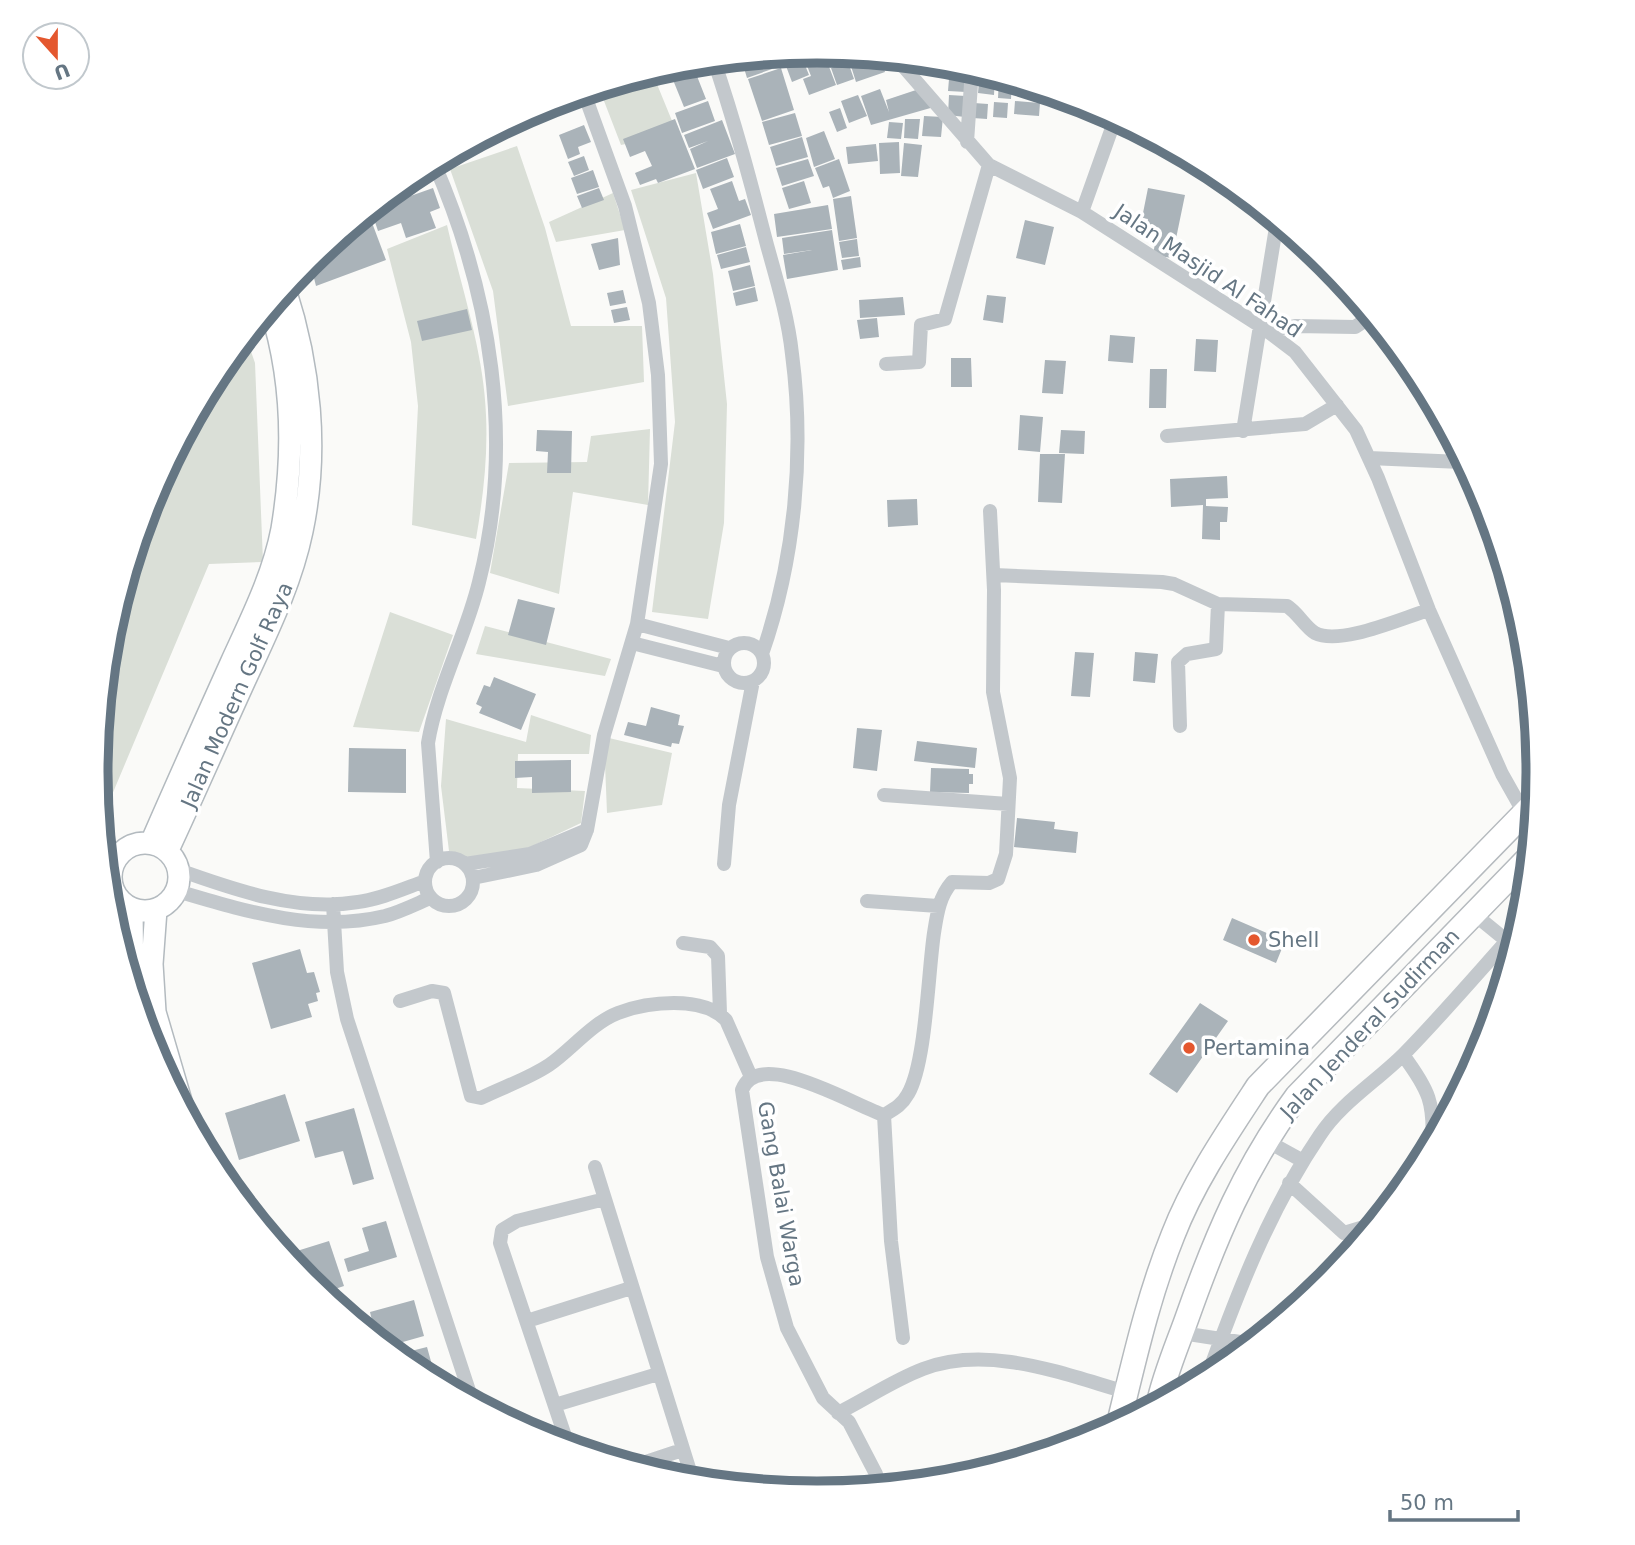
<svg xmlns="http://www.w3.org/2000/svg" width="1635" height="1545" font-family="'DejaVu Sans',sans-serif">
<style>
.green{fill:#dadfd7}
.building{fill:#aab3b9}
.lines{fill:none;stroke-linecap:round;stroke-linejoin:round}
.secondary-casing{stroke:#b3babf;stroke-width:24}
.primary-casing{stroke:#b5babe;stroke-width:26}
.street{stroke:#c3c8cc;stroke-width:14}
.secondary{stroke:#fff;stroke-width:21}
.primary{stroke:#fff;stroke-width:23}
.poi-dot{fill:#e4572e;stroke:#fff;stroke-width:2.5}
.labels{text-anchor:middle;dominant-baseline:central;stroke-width:7;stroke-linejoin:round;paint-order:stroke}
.street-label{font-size:21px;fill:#657683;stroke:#fff}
.poi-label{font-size:21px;fill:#657683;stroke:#fff;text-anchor:start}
.rim{fill:none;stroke:#657683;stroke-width:9}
</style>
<rect width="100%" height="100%" fill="#fafaf8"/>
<path class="green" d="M652,72L677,133L621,145L599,88Z
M572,96L575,108L413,176L542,106Z
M517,146L545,228L571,326H642L644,382L508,406L493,291L450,169Z
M696,173L713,274L727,404L724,523L708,619L652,612L675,422L666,298L631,190Z
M613,193L625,230L556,242L549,222Z
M447,225C461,287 484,352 486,415C488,457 483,498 476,539L412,525L418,406L411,342L387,249Z
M246,337L255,363L263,562L209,564L109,802L98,800L96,772L110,631L151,496L218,371Z
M650,429L648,505L573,492L559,594L490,573L509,463L587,462L591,436Z
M390,612L453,635L419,732L353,727Z
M485,626L611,659L605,676L476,654Z
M531,715L591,735L589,754H518L517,788L585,791L581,823L526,849L469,859L449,851L441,786L446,719L526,742Z
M609,738L672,753L662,805L607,813L605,764Z"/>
<path class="building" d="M823,51L836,85L809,95L803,79L811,76L802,53Z
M768,56L772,69L747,78L741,58Z
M871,56L880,57L885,72L856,82L850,63Z
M803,60L809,75L792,82L786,66Z
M848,62L854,79L837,85L831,68Z
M697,63L671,74L668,67L677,65Z
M693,66L706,99L684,107L671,75Z
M781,68L794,110L762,121L748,79Z
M980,71L995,76L994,95L978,93Z
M999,77L1012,81L1011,99L998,98Z
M949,79L966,81V92L948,91Z
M1015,82L1029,86L1028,93L1014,92Z
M880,89L889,112L886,100L916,90L934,107L871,125L861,96Z
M858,95L867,116L849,123L841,101Z
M949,95L966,96L965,117L948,115Z
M708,101L715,121L682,133L675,113Z
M1015,101L1040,103L1039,116L1014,114Z
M994,102L1008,103L1007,118L993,117Z
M974,103L988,104L987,119L973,118Z
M840,108L847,128L837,132L829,112Z
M795,113L802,136L769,145L762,122Z
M924,116L943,117L941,137L922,136Z
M675,119L695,169L658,183L656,179L640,185L635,173L652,166L645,151L630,157L623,139Z
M905,119H920L918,139L904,138Z
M722,120L735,154L697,168L690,149L708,141L689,148L684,135Z
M889,122L903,123L901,139L887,138Z
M584,125L591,142L578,147L580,154L568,159L559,135Z
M824,131L835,159L814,167L806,138Z
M802,137L808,157L776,166L770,147Z
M899,142L900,173L880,174L879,143Z
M904,143L922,145L918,177L901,176Z
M876,144L878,161L848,164L846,147Z
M584,156L589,170L574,176L568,162Z
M727,158L734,177L703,189L696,170Z
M808,159L814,176L782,186L776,168Z
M839,159L850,191L833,198L829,186L823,188L815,168Z
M593,170L599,187L577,194L571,178Z
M732,181L739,201L745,199L751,215L713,229L707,213L718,209L710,189Z
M804,181L811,203L789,209L782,188Z
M433,188L440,208L430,212L436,228L406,238L401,223L378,231L371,210Z
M599,188L604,200L582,208L577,196Z
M1148,188L1185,195L1172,258L1153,255L1155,243L1144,240L1148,219L1142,218Z
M851,196L857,238L839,241L833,199Z
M828,205L832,229L777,237L774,214Z
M368,212L386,260L316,286L314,278L298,284L295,277L307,262Z
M1025,220L1054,227L1045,265L1016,258Z
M740,224L746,246L716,254L711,232Z
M832,230L838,270L787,279L783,255L812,250L784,254L782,238Z
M618,238L620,265L599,270L591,244Z
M857,239L859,256L842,258L839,242Z
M746,247L750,262L721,269L717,255Z
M860,257L861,267L843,270L841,260Z
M750,265L755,286L733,291L728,271Z
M755,287L758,301L736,306L733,293Z
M623,290L626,303L610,306L607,293Z
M987,295L1006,297L1003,323L983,320Z
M903,297L905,315L860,318L859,300Z
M627,307L630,320L614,323L611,310Z
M467,309L472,330L422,341L417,321Z
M877,318L879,337L860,339L857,320Z
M1110,335L1135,337L1133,363L1108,361Z
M1196,339L1218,340L1216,372L1194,371Z
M951,358H971L972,387H951Z
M1045,360L1066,361L1063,394L1042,393Z
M1150,369H1167L1166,408H1149Z
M1020,415L1043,417L1040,452L1018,450Z
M537,430L572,431L571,473H547L548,452L536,451Z
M1061,430L1085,431L1084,454L1059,453Z
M1040,454H1065L1062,503L1038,502Z
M1227,476L1228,498L1206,499V506L1228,507L1227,522H1220V540L1202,539L1203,505L1171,507L1170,479Z
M917,499L918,525L888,527L887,500Z
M518,599L555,608L546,645L508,635Z
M1075,652L1094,653L1090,697L1071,696Z
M1135,652L1158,654L1155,683L1133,681Z
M494,677L536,694L521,730L479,713L482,707L476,704L484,685L490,687Z
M651,707L680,715L678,725L684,726L679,744L672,743L671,747L624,735L628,722L646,726Z
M857,728L882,730L877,771L853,768Z
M917,741L977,748L975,768L914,761Z
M349,748L406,749V793L348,792Z
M571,760V792L532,793V777L515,778V761Z
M931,768L969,769V774H973V784H969V793L930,792Z
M1017,818L1055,822L1054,829L1078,832L1076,853L1014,847Z
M1232,918L1285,941L1276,963L1223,940Z
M300,949L307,973L314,972L320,992L316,993L318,1001L308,1004L312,1017L271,1029L252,963Z
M1200,1003L1228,1021L1177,1093L1149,1074Z
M285,1094L300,1141L239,1160L225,1113Z
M354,1108L374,1179L353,1185L343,1151L315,1158L305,1122Z
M386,1221L397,1257L348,1272L344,1259L369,1251L362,1228Z
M329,1241L344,1286L320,1294L284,1255Z
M414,1300L424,1336L385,1347L377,1341L370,1312Z
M427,1347L437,1383L416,1372L395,1355Z"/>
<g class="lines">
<g class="secondary-casing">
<path id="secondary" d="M111 877a34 34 0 1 1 68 0a34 34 0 1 1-68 0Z
M151,843C177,783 204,723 231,663C251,619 273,576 282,529C294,456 293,378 270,307
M168,850C194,794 219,737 245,680C267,632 291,584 302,531C319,451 310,366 285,289
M132,910L133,990
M156,910L152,964L155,1012L184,1111"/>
</g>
<g class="primary-casing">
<path id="primary" d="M1158,1405C1164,1376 1177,1346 1187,1318C1216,1236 1245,1167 1297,1096L1531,855
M1118,1426C1134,1361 1148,1297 1173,1235C1193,1183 1227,1133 1258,1086L1537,800"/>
</g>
<path class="street" d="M896,58L989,165L1082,212L1262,327L1295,352L1356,430L1378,478L1429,610L1502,774L1524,813
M714,61C735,122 751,183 767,245C777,281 788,317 792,354C805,452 795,560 762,654
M967,142L972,69
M434,163C491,294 515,441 479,582C466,636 437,688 428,743L437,862
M1082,212L1113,125L1109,114
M1269,332L1295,326L1355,327L1372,316
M886,364L919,362L921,325L945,319L989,165
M1243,431L1277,221
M1167,436L1305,424L1337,405
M1369,458L1461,462
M994,575L1162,582L1174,584L1218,604L1287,606C1298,613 1305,627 1315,633C1340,646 1402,618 1429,610
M637,624L729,648
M724 663a20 20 0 1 1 40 0a20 20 0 1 1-40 0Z
M632,643L723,666
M1180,726L1178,662L1187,654L1216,649L1218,604
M884,795L1008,804
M425 882a24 24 0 1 1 48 0a24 24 0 1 1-48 0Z
M105,863L113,864
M465,864L530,854L587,830
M724,864L729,805L753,681
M179,870C235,890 297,912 358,902C381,899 403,889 425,881
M473,878L536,865L581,845L587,830L604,735L637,624L661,464L658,375L649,303L625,206L584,93
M177,891C245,911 314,933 385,916C400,912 416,904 430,898
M867,901L938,906
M333,904L337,972L347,1019L473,1403
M1474,914L1507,941
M683,943L710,947L718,956L720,1013
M400,1001L432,991L444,993L471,1096L481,1098C503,1087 528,1079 549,1065C571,1050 592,1023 618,1013C647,1002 702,995 726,1020L751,1077
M1403,1055C1429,1090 1435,1103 1432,1147
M884,1115L891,1241L903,1338
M1265,1140L1303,1161
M595,1167L689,1468
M1289,1183L1344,1233L1377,1223
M527,1321L631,1288
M1182,1333L1253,1344
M1206,1380C1237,1294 1269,1210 1320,1135C1341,1103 1377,1081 1404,1054C1445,1012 1483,967 1522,924
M555,1405L658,1374
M838,1413C866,1399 894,1380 923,1369C988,1344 1063,1374 1126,1392
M569,1448L500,1243L502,1230L517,1221L605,1199
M631,1467L682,1450
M876,1488V1474L849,1422L823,1398L787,1328L767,1257L742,1090C758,1046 855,1106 884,1115C894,1109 902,1105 908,1094C926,1063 928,973 934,933C937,914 939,897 952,882L989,883L998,879L1006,854L1010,778L993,692L994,590L990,511"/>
<use href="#secondary" class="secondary"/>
<use href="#primary" class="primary"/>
</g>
<g class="poi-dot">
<circle cx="1254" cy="940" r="7"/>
<circle cx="1189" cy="1048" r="7"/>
</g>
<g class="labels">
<g class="street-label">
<text transform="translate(1208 271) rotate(34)">Jalan Masjid Al Fahad</text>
<text transform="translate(237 695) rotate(-66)">Jalan Modern Golf Raya</text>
<text transform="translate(1370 1024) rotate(-47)">Jalan Jenderal Sudirman</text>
<text transform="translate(781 1194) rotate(80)">Gang Balai Warga</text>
</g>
<g class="poi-label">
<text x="1268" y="940">Shell</text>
<text x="1203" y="1048">Pertamina</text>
</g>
</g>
<path d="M0 0H1635V1545H0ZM108 772a709 709 0 1 1 1418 0a709 709 0 1 1-1418 0Z" fill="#fff" fill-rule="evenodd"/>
<path class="rim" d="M108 772a709 709 0 1 1 1418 0a709 709 0 1 1-1418 0Z"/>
<g transform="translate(56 56) rotate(159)"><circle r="33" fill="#ffffff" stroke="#c1c8cd" stroke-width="2"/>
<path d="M0-5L12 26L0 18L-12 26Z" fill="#e4572e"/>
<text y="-10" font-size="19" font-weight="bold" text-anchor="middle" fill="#657683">U</text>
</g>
<path d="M1390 1510v10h128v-10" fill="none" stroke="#657683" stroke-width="3.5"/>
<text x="1400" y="1510" font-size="21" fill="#657683" stroke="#ffffff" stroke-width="5" paint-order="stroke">50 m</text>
</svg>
